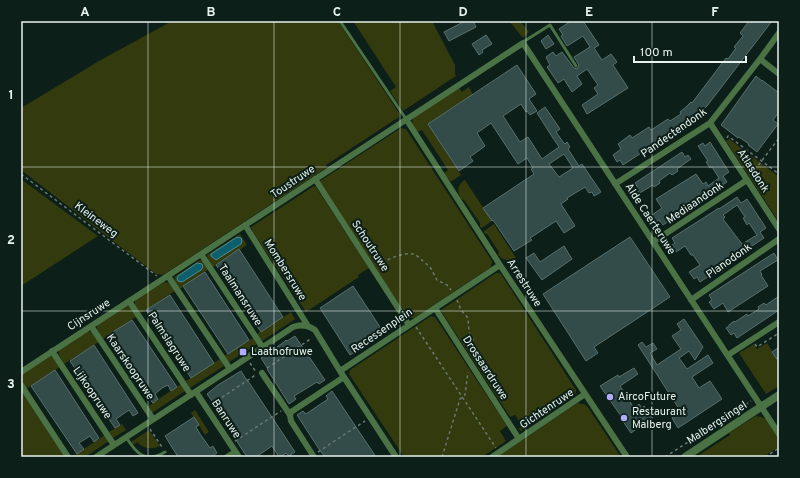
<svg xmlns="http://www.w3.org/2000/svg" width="800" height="478" font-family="Overpass,sans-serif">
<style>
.green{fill:#333a0d}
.water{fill:#0e5f6d;stroke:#4f8b93}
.building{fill:#334b49;stroke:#57706e;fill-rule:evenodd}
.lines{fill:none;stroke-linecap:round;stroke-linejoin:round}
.path{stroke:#687871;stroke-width:1.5;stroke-dasharray:3 3;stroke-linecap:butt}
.service{stroke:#4a7245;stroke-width:3}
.minor{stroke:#4a7245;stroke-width:6}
.tertiary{stroke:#4a7245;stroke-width:8}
.grid{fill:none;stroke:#e6f2ed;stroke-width:1;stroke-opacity:0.55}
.poi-dot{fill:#b1adfa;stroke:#0c1f18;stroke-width:1.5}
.labels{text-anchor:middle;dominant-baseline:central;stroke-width:4;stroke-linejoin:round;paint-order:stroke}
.street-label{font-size:11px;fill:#e6f2ed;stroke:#0c1f18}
.poi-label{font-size:11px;fill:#e6f2ed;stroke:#0c1f18;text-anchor:start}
.neatline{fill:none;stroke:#e6f2ed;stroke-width:1.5}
.grid-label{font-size:13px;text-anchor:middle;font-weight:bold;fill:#e6f2ed}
</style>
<rect width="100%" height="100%" fill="#0c1f18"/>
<path class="green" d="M172,21H338L399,113V117L326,165V168L163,275L156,274L21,170V108L99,61Z
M353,21H432L455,65V73L456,76L403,111L390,91L396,87Z
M509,21H520L529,32L523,38Z
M459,87L462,92L469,87L473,95L428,124L461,175L452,181H450L444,173L448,170L422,130L417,132C414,127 411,124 413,118Z
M401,128L406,129L492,261V263L491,265V267L414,318H411L407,316L320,184V181Z
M729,139L779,177V222L726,141Z
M21,179L98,236L21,286Z
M465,180L492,221L482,228L480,227V223L464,200L461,199C457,191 457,185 465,180Z
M314,186L316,187L369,268L358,275L359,277L306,312L253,232L251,227Z
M494,224L516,258C509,261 503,261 498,255L499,252L487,234L484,233V231Z
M240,234L247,245L213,267L208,260L207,255Z
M200,260L203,262L208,270L180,289L175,281L174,277Z
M496,273H499L501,274L576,390V393L573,397L521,431L518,429L522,426L515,415L510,417L441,311V310Z
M164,282C170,282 172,287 175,291L141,313L135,305V301L137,299Z
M126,306C132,306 134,312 137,316L103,339L97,329V325Z
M291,312L295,319L262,341L257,334Z
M431,316L435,317L507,426L500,431L506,441L482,457H404L349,374L350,370Z
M88,331L91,332L99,342L64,364L59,355V350Z
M253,338L257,344L229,362L224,356Z
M767,343L779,362V386L766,394L739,353L754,344L757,349Z
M51,356L53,357L60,367L26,389C23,384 19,380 22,374L49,357Z
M220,359L224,366L190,388L186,381Z
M181,384L185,391L152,413L147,407Z
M21,390L64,457H21Z
M579,402L580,404H584L587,406L621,457H501L500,455Z
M195,410L209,432L205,435L191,413Z
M756,416L761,417L766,419L779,439V447L763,457H696L730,435L729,433Z
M122,424L126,430L113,438L109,432Z
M149,430L160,446C151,450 144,449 137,442L133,445L131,442Z
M105,435L109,441L85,457H72Z"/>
<path class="water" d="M237,237L241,238L242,241L241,244L216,260L211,256V254Z
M197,263L202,264L203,267L201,270L182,282L178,281L177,278L178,276Z"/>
<path class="building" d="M465,21H473L476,27L449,41L444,32Z
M571,21H582L585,24L599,45L594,48L602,60L611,54L617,62L613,65L628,88L587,114L582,105L598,94L594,88L598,85L587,69L577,76L582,84L572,92L564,79L558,83L547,67L550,65L546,57L553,52L556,56L562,52L574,68L577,69L579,65L574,57L590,47L583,36L567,46L561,36L563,35L559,29Z
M749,21H772L707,106L697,116L623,165L620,160L617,162L613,155L621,149L618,144L630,135L632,138L649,127L651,130L668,119L670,121L681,114L680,112L686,107L691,102L692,103L726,58L728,59L736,48L734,47L743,36L740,33Z
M486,35L492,44L482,50L483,52L479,55L472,44Z
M548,35L554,44L546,49L541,41Z
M517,65L536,94L529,99L537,111L530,115L527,111L526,112L521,104L503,116L520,142L528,137L542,159L559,147L551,135L537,113L545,107L560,129L556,132L563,142L565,144L567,142L570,147L568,149L579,166L582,164L601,192L594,196L592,192L589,193L585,187L567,198L568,199L561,204L575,226L564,233L556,221L530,238L532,240L514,251L493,220L492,221L483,208L534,174L531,169L533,168L527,158L518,164L491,123L477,133L485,146L470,157L473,161L459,171L428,124ZM564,154L573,168L559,177L549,164Z
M756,76L762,81V80L779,93V112L773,120L778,124L757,152L748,145L749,144L739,137L738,138L721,125Z
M710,142L729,172L723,176L727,182L663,225L659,220L656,222L652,215L662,208L656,199L696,174L703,184L706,182L708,186L719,178L712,167L710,168L706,162L708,161L698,146L703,143L705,146Z
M682,152L685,157L688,155L691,159L677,169L678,171L672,175L670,173L659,181L660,183L654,187L653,185L638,194L635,189L638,188L635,183Z
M737,197L741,203L747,199L766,228L760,232L764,238L746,250L747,251L700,282L697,277L694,279L689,272L700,265L693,255H691L685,246L676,252L672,245L675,243L672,238L719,208V209ZM737,205L745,217L743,218L747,225L749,223L757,235L742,244L732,231L723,219L725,217L723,215Z
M630,237L670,297L594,347L598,353L586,361L543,294Z
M564,246L572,259L542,280L526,258L534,253L540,262Z
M239,249L283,317L261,332L216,265Z
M774,253L778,260L760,271L762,275H761L768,286L728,312L723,303L714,309L709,302L712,300L709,295Z
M205,272L249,340L228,354L183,286Z
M353,286L384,333L350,355L320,308Z
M170,295L214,363L191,378L146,310Z
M779,296V310L737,338L734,333L731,335L726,328L729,326V325L734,321L735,322L747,314L748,316L759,309L758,307L764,303L766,305Z
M684,319L703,347L695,360L689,351L679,358L687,369L708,355L713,363L692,377L699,388L710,381L722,399L678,428L672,418L681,412L638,345L642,342L646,347L653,343L657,349L650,353L657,365L681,349L672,336L681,330L677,324Z
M132,320L177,387L171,391L168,385L162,388L155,394L158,399L153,403L151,401L108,335Z
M295,336L325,380L319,384L317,382L294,396L296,399L289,404L267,369H268L261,358L284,342L286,340L287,341Z
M94,345L138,413L133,416L129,410L116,419L120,425L115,428L70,361Z
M779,347V362L772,352Z
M634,368L638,374L620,386L634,408L639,404L642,408L644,406L652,418L631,433L620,417L621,416L600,386L618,375L619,377Z
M55,370L99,438L94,442L90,436L79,443L84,449L77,454L31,386Z
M241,371L248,382V381L252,387L295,452L289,456L286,453L280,457H279L272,446L256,457H247L213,405L214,404L207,394L218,385Z
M332,391L376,457H325L319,449L297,415L303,411L306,414L328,399L326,396Z
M194,417L199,425L196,427L200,434L210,448L213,446L217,453L211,457H178L165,436Z"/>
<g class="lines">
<path class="path" d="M727,138L728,136L779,174
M750,173L754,171L779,138
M21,174L157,276
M377,265C387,260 406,250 416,255L430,267L437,280L447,285L451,290
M457,300L461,310L468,318L469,332L474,341L468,349
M416,327L496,448
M755,344L757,347L779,333
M250,363L256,372
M267,368L312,338
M212,404L257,374
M150,429L162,447
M235,441L281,411
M318,452L365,421
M442,457L460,399L465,395L468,372
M665,457L751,401
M765,457L779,448"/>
<path class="service" d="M340,21L406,119
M523,42L550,25L576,66
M126,437C136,453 145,464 165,452"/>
<path class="minor" d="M760,59L779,74
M406,119L500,265L627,457
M710,123L779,229
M315,179L409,325
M615,184L710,123L760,59L779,33
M245,225L308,326
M653,242L747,180
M201,254L263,348
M168,276L230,369
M691,300L779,239
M129,301L191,395
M435,308L519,439
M91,326L153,419
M52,351L114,445
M728,355L779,322
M340,371L435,308L500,265
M21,372L523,43L779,434
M262,373L290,415
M21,385L68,457
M196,392L239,457
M96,457L230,369L293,327C301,324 308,325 315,330L340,371L396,457
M227,457L235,452
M314,457L291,421L290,415L291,412L344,377
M492,457L585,394"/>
<path class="tertiary" d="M685,457L779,395"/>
</g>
<path class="grid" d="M148,21V457M274,21V457M400,21V457M526,21V457M652,21V457M21,167H779M21,311H779"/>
<g class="poi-dot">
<rect x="239" y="348" width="8" height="8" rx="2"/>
<circle cx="610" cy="397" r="4"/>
<circle cx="624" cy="418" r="4"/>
</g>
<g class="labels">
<g class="street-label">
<text transform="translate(674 133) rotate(-35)">Pandectendonk</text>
<text transform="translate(753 171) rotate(57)">Atlasdonk</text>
<text transform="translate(293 182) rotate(-34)">Toustruwe</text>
<text transform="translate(695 203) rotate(-34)">Mediaandonk</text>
<text transform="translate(650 219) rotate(57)">Alde Caerteruwe</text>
<text transform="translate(96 220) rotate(37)">Kleineweg</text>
<text transform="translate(370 246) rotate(57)">Schoutruwe</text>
<text transform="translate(729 261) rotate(-35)">Planodonk</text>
<text transform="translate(285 270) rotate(58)">Mombersruwe</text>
<text transform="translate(524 283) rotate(57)">Arrestruwe</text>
<text transform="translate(240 295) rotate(57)">Taalmansruwe</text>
<text transform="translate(89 315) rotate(-33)">Cijnsruwe</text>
<text transform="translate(382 331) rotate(-34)">Recessenplein</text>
<text transform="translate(169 342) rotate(57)">Palmslagruwe</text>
<text transform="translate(130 367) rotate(56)">Kaarskoopruwe</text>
<text transform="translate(485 368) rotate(57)">Drossaardruwe</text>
<text transform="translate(92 393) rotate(56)">Lijkoopruwe</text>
<text transform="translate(547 409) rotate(-34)">Gichtenruwe</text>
<text transform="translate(226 419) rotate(57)">Banruwe</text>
<text transform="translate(717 423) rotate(-33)">Malbergsingel</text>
</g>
<g class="poi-label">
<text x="251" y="352">Laathofruwe</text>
<text x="618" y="397">AircoFuture</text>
<text x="632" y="412">Restaurant<tspan x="632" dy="13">Malberg</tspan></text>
</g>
</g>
<rect width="800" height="478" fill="none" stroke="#0c1f18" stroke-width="44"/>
<path d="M634 56v6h112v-6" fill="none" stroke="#e6f2ed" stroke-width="2"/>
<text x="640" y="56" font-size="12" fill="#e6f2ed" stroke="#0c1f18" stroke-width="3" paint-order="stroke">100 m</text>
<rect x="22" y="22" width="756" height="434" class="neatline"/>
<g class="grid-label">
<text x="85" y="16">A</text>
<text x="211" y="16">B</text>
<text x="337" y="16">C</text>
<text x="463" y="16">D</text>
<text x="589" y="16">E</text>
<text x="715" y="16">F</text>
<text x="11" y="99">1</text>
<text x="11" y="244">2</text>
<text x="11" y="388">3</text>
</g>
</svg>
